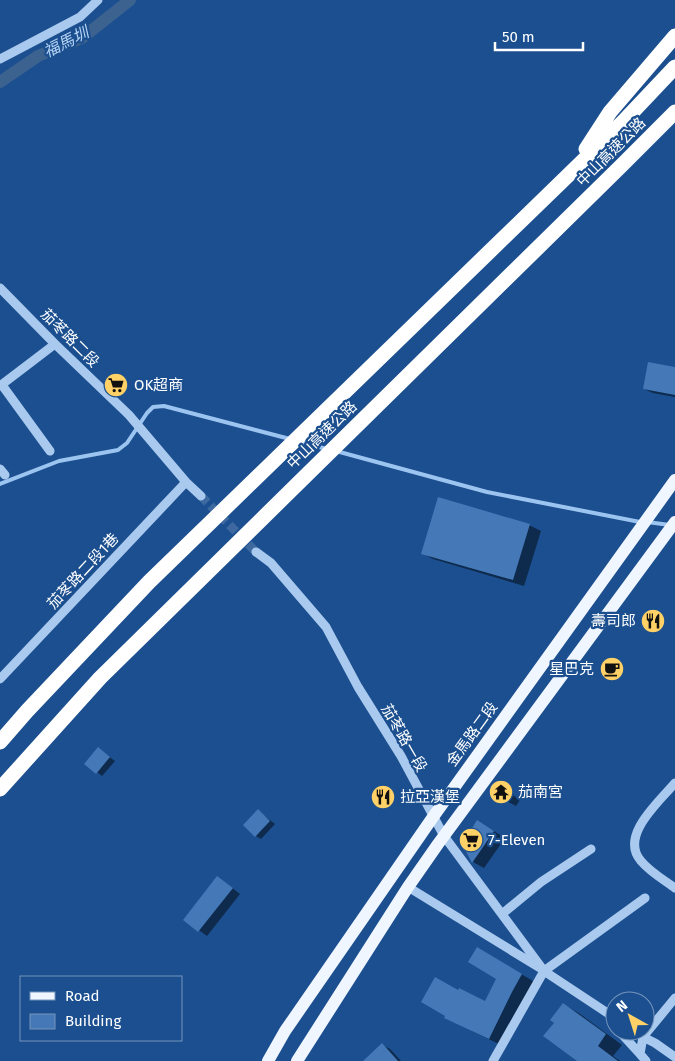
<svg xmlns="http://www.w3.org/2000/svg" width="675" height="1061" font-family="'Fira Sans','Noto Sans TC',sans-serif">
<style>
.shadow{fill:#0007}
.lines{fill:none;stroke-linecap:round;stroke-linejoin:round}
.stream{stroke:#9cc4f0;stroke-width:4}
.canal{stroke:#3c6290;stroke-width:12}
.building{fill:#4478b7}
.minor-tunnel{stroke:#3d69a0;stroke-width:9;stroke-dasharray:9 4.5;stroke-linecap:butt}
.minor{stroke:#a9c9ee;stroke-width:9}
.major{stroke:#f0f6ff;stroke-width:12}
.highway{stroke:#fff;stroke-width:15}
.labels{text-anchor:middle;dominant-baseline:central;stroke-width:4.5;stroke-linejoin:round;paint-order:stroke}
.street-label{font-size:15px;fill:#fff;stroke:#1b4f8f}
.poi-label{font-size:15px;fill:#fff;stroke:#1b4f8f;text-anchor:start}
.water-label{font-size:16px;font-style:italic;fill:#b5d3f5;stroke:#1b4f8f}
</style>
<rect width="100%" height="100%" fill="#1b4f8f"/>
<path class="shadow" d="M675,368V397L653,393L644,389Z
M529,525L541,531L524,586L433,559L422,553Z
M98,749L115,761L102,776L86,763Z
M498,785L520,800L516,806L505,800Z
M258,811L275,824L261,839L256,836Z
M489,828L505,838L484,868L473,862L464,844Z
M226,883L240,894L207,936L185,920Z
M494,958L538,984L505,1047L462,1026L459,992L486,1002L498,978Z
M563,1004L580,1014L622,1045L613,1056L620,1061H579L555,1022Z
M382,1045L390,1049L401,1061H365Z"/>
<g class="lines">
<path class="stream" d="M299,442L327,449
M336,451L487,492L640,522
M0,484L59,461L118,450L127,443L147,413L153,407L164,406L290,439
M647,522L670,525"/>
<path class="canal" d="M0,82L38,56L82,38L130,0"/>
</g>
<path class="building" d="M648,362L675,367V395L643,389Z
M438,497L530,524L513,580L421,554Z
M98,747L110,757L96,774L84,764Z
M497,783L510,793L504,801L491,790Z
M258,809L270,821L255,837L243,825Z
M477,820L494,831L472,863L462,844Z
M217,876L233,888L198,932L183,920Z
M477,947L522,974L512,992L489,1039L444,1018L445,1016L421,1002L435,977L458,990L459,988L485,1001L496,979L468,962Z
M563,1003L606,1034L598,1046L618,1061H577L543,1036L554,1023L550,1020Z
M382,1043L398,1061H363Z"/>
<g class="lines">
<path class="minor-tunnel" d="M201,496L256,552"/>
<path class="minor" d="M0,59L80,17L98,0
M0,288L55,344L129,415L186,482L201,496
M2,385L50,451
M0,386L55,344
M0,469L5,475
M256,552L271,563L326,627L358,687L401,756L444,836L544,971L615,1018
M0,679L186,482
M675,783C659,802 619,836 641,861C650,872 664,880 675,888
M408,887L540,968
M502,914L541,882L591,849
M675,998L643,1037L655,1043L675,1057
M619,1031L640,1054
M634,1031L643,1037L640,1054L646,1061
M493,1061L544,971L645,898"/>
<path class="major" d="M268,1061L285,1031L433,817L675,480
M297,1061L408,887L438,844L675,522"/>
<path class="highway" d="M586,149L610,112L675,36
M0,742L27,711L149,582L623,122L675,67
M0,789L100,678L621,166L675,112"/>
</g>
<defs>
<g id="supermarket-disc" transform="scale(1.25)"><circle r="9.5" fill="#ffd166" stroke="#1b4f8f"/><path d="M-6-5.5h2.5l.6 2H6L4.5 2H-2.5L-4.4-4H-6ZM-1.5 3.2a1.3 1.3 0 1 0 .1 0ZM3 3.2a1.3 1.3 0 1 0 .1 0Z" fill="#111"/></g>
<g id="restaurant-disc" transform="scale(1.25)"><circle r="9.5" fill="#ffd166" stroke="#1b4f8f"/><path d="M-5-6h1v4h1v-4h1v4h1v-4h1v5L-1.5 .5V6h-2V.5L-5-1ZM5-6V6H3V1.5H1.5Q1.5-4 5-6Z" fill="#111"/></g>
<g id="cafe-disc" transform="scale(1.25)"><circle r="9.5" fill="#ffd166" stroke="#1b4f8f"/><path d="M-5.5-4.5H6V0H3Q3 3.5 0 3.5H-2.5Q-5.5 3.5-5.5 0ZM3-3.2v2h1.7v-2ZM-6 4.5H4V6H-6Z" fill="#111"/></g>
<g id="temple-disc" transform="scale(1.25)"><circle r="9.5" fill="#ffd166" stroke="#1b4f8f"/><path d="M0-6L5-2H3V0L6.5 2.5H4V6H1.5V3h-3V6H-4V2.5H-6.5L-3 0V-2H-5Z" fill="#111"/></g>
</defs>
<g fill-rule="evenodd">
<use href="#supermarket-disc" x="116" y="385"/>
<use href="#restaurant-disc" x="653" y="621"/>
<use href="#cafe-disc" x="612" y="669"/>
<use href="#temple-disc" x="501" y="792"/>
<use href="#restaurant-disc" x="383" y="797"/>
<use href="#supermarket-disc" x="471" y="840"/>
</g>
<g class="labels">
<g class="street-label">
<text transform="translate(611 152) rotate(-45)">中山高速公路</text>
<text transform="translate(70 338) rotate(45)">茄苳路二段</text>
<text transform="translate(322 435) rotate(-44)">中山高速公路</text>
<text transform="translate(83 571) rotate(-47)">茄苳路二段1巷</text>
<text transform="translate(472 734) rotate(-54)">金馬路二段</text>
<text transform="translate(404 738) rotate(60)">茄苳路一段</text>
</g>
<g class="poi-label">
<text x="134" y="385">OK超商</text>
<text x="636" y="621" text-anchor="end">壽司郎</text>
<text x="594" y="669" text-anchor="end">星巴克</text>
<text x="518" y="792">茄南宮</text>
<text x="400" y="797">拉亞漢堡</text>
<text x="488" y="840">7-Eleven</text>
</g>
<g class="water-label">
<text transform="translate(66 42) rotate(-27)">福馬圳</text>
</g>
</g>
<rect x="20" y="976" width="162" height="65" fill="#1b4f8f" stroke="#7695bc"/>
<rect x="30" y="992" width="25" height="8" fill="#f0f6ff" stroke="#7695bc"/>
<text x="65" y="1001" font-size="15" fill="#ffffff">Road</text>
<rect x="30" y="1014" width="25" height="15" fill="#4478b7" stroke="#7695bc"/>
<text x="65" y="1026" font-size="15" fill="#ffffff">Building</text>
<g transform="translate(630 1016) rotate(321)"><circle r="24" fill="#1b4f8f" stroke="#7695bc"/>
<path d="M0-4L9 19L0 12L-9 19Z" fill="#ffd166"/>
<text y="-8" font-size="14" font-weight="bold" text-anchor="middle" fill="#ffffff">N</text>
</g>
<path d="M495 42v8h88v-8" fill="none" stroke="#ffffff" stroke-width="2.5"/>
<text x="502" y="42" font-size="15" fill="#ffffff" stroke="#1b4f8f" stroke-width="4" paint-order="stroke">50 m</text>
</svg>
